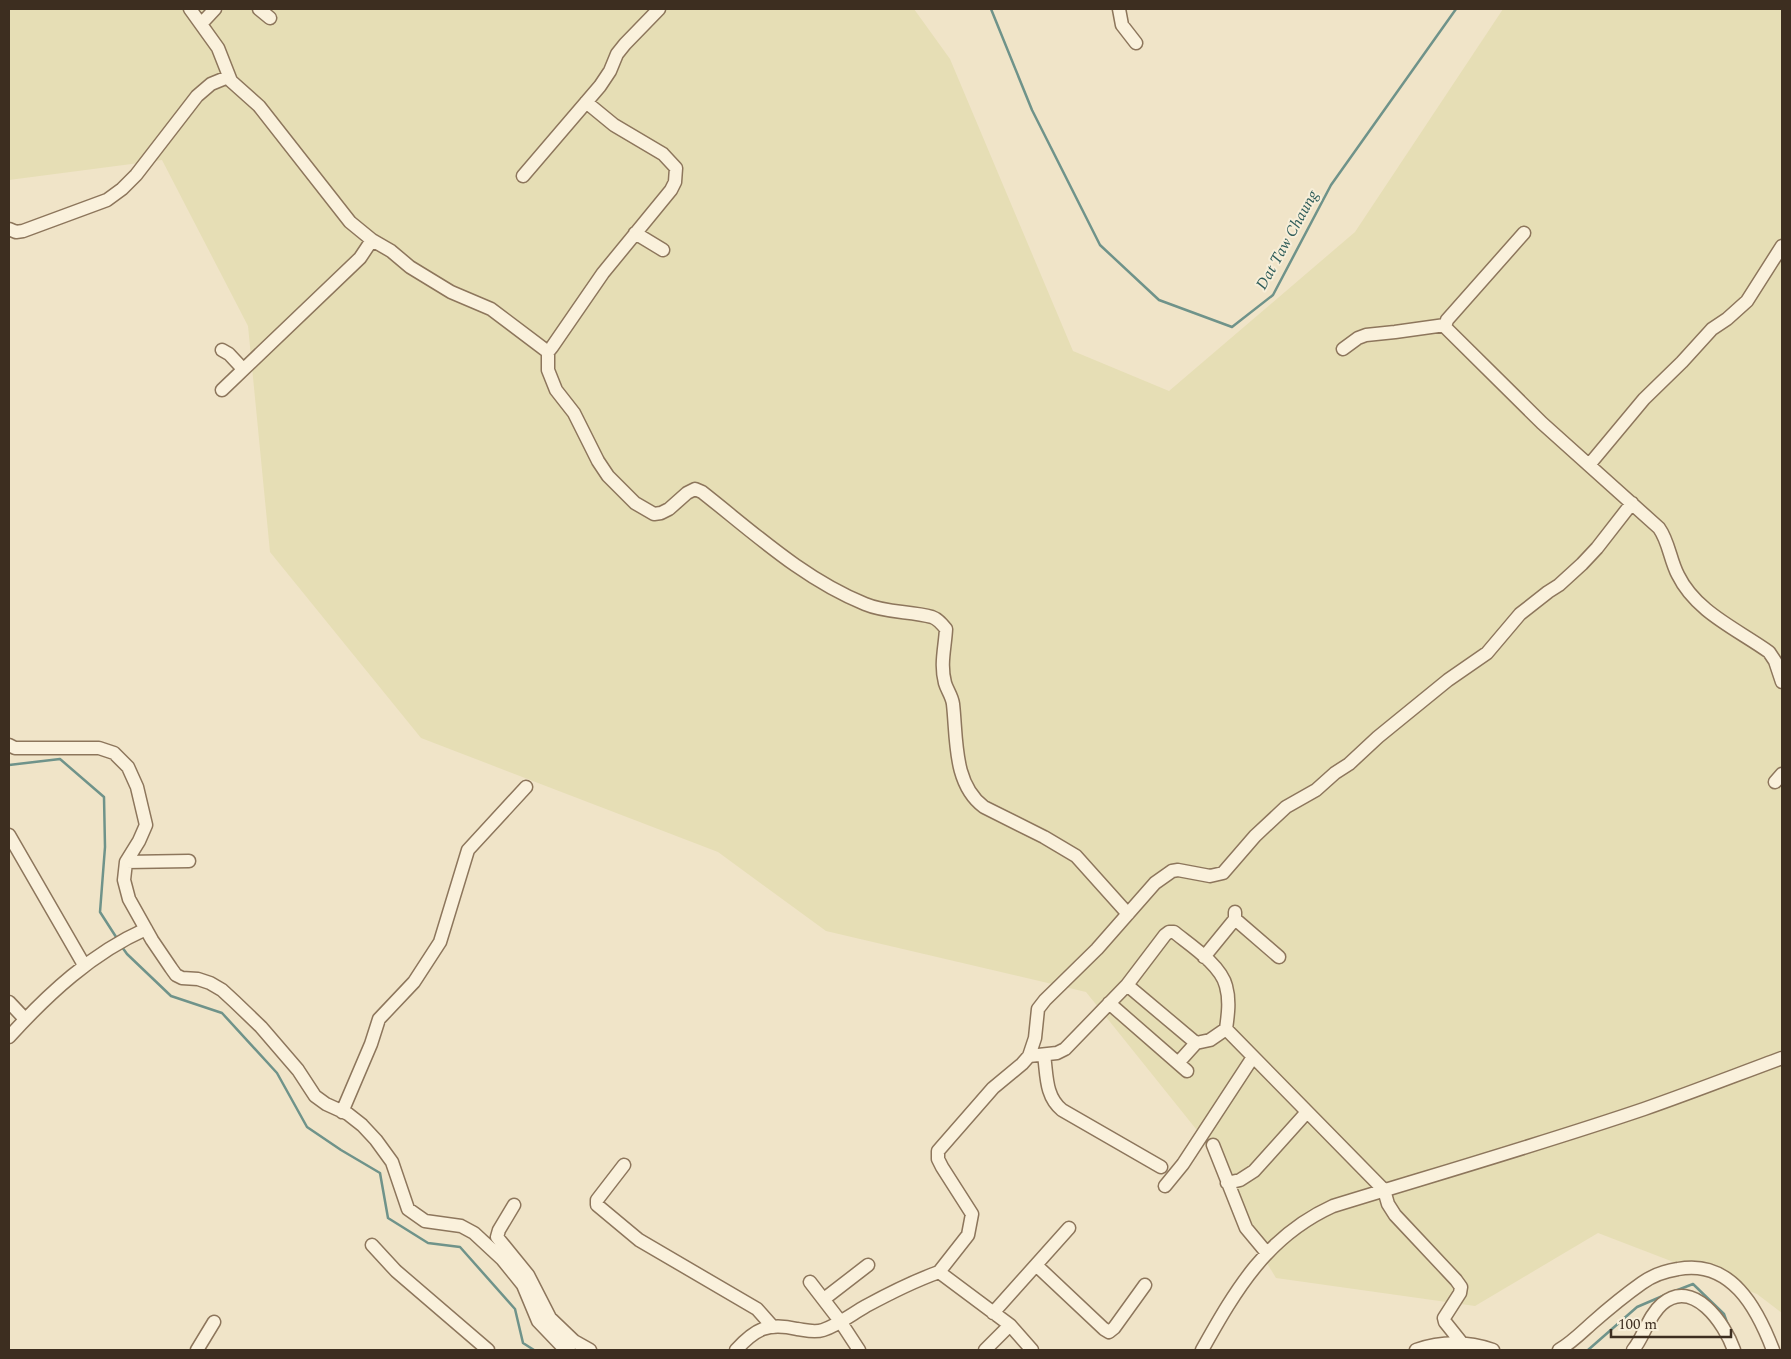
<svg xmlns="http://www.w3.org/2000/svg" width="1791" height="1359" font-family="Spectral,serif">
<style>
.farmland{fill:#e6deb5}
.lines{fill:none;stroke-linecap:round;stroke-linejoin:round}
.stream{stroke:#6f938a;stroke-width:2.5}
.minor-casing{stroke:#8d765c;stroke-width:15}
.minor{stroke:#faf1dc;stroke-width:12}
.labels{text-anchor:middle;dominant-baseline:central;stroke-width:4;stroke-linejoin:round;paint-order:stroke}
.water-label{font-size:16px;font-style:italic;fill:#2f5d5a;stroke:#f7eed8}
</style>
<rect width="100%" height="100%" fill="#f0e4c8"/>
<path class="farmland" d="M9,9H914L950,59L1073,351L1169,391L1355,232L1503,9H1782V1313L1757,1294L1598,1233L1475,1306L1276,1278L1233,1207L1200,1134L1086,992L826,931L718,852L421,738L270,552L248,326L162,160L9,180Z"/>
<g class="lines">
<path class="stream" d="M991,9L1032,110L1100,245L1159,300L1232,327L1273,295L1331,185L1456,9
M9,765L60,759L104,797L105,847L100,912L118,940
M122,947L127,954L171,996L222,1013L277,1073L307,1127L341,1150L380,1173L388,1218L428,1243L460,1247L515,1309L523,1343L534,1350
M1675,1291L1693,1284L1724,1314L1728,1325
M1588,1350L1637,1307L1665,1295"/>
<g class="minor-casing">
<path id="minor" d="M190,9L218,48L231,81L259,106L350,222L372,240L391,251L410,267L451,292L491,309L548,352
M259,9L270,18
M1119,9L1122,25L1136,43
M201,24L215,9
M586,102L614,125L663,154L676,168L675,182L671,190L603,273L552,347L548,352V370L556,390L574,413L598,461L608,476L635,503L654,514L661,513L669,509L687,493L695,489L702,492C753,532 803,579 865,604C886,613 910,611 932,617C938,619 942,624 946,629C945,648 940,664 945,683C947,690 952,696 953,704C957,739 953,784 984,807L1044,837L1076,856L1128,914
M523,176L600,86L610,71L617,54L625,44L659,9
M9,229L16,232L23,231L107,200L122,189L136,175L197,96L211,84L228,77
M635,233L663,250
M1524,233L1447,320L1445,327L1542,423L1659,528C1669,542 1670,560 1678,575C1696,612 1737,629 1769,652L1775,661L1782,682
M1343,349L1358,338L1366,335L1395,332L1445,325
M222,350L229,354L243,369
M222,390L360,258L372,240
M1589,465L1644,399L1682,362L1712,329L1727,319L1747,301L1782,246
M9,745L15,748H99L114,753L128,767L137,787L146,825L139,841L126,862L124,880L129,899L152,940L171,968L176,975L182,978L198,979L210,983L222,990L235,1002L261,1027L298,1070L315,1096L326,1104L348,1114L362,1125L376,1140L392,1162L408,1209L425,1221L461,1226L474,1233L502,1259L523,1285L538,1321L561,1345L569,1350
M1775,782L1782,774
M9,835L84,965
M126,862L189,861
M1235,919L1279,957
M1204,957L1235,919V912
M9,1002L25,1019
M1109,1003L1187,1071
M1226,1029L1384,1190L1388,1204L1395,1215L1456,1280L1461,1287L1460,1293L1444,1318L1445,1322L1461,1342
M9,1037C48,994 92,953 146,929
M1044,1055C1047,1075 1045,1096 1062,1110L1161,1167
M1029,1056L1057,1053L1065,1049L1127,985L1165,935L1169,932H1174C1190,945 1221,965 1226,986C1230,1000 1228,1015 1226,1029L1210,1040L1196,1043L1127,985
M1178,1063L1196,1043
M342,1112L371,1044L379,1019L414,982L440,942L468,850L526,787
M1213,1145L1246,1228L1266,1252
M624,1165L597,1200V1205L639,1240L757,1309L773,1327
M1227,1183L1240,1180L1254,1171L1307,1112
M1165,1186L1183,1164L1253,1057
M514,1205L499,1230L497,1237L528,1275L550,1318L574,1341L590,1350
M372,1245L396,1271L488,1350
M1036,1265L1104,1329L1109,1332L1114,1328L1145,1285
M939,1272L968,1235L972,1214L942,1167L938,1159V1151L993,1088L1022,1064L1029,1056L1035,1038L1038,1009L1045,1000L1097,949L1155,883L1172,871L1178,870L1210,876L1223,873L1255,836L1286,807L1316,790L1335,773L1349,764L1378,737L1448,680L1487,653L1520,614L1548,592L1559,585L1582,564L1597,548L1632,503
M810,1282L840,1321L859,1350
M824,1299L868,1265
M993,1313L1069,1228
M197,1350L214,1322
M736,1350C755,1329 768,1322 797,1329C805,1330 814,1333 823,1330C838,1325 852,1314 866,1306C890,1293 914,1281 939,1272L1010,1325L1032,1350
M985,1350L1010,1325
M1202,1350C1236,1289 1267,1236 1333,1206C1437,1174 1541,1144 1644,1109C1690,1093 1736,1075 1782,1058
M1416,1350C1442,1341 1467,1341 1493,1350
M1559,1350C1571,1343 1581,1333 1591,1324C1608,1309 1625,1295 1642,1283C1653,1275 1665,1271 1678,1269C1731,1259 1757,1308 1773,1350
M1633,1350C1644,1337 1648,1316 1662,1304C1693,1277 1725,1324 1734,1350"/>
</g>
<use href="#minor" class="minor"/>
</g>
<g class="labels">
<g class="water-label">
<text transform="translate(1287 240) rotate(-61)">Dat Taw Chaung</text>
</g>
</g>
<rect width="1791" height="1359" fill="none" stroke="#3d2e20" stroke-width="20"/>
<path d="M1611 1329v8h120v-8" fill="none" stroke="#3d2e20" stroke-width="2.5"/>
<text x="1618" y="1329" font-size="15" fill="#3d2e20" stroke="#f7eed8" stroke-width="4" paint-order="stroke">100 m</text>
</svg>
